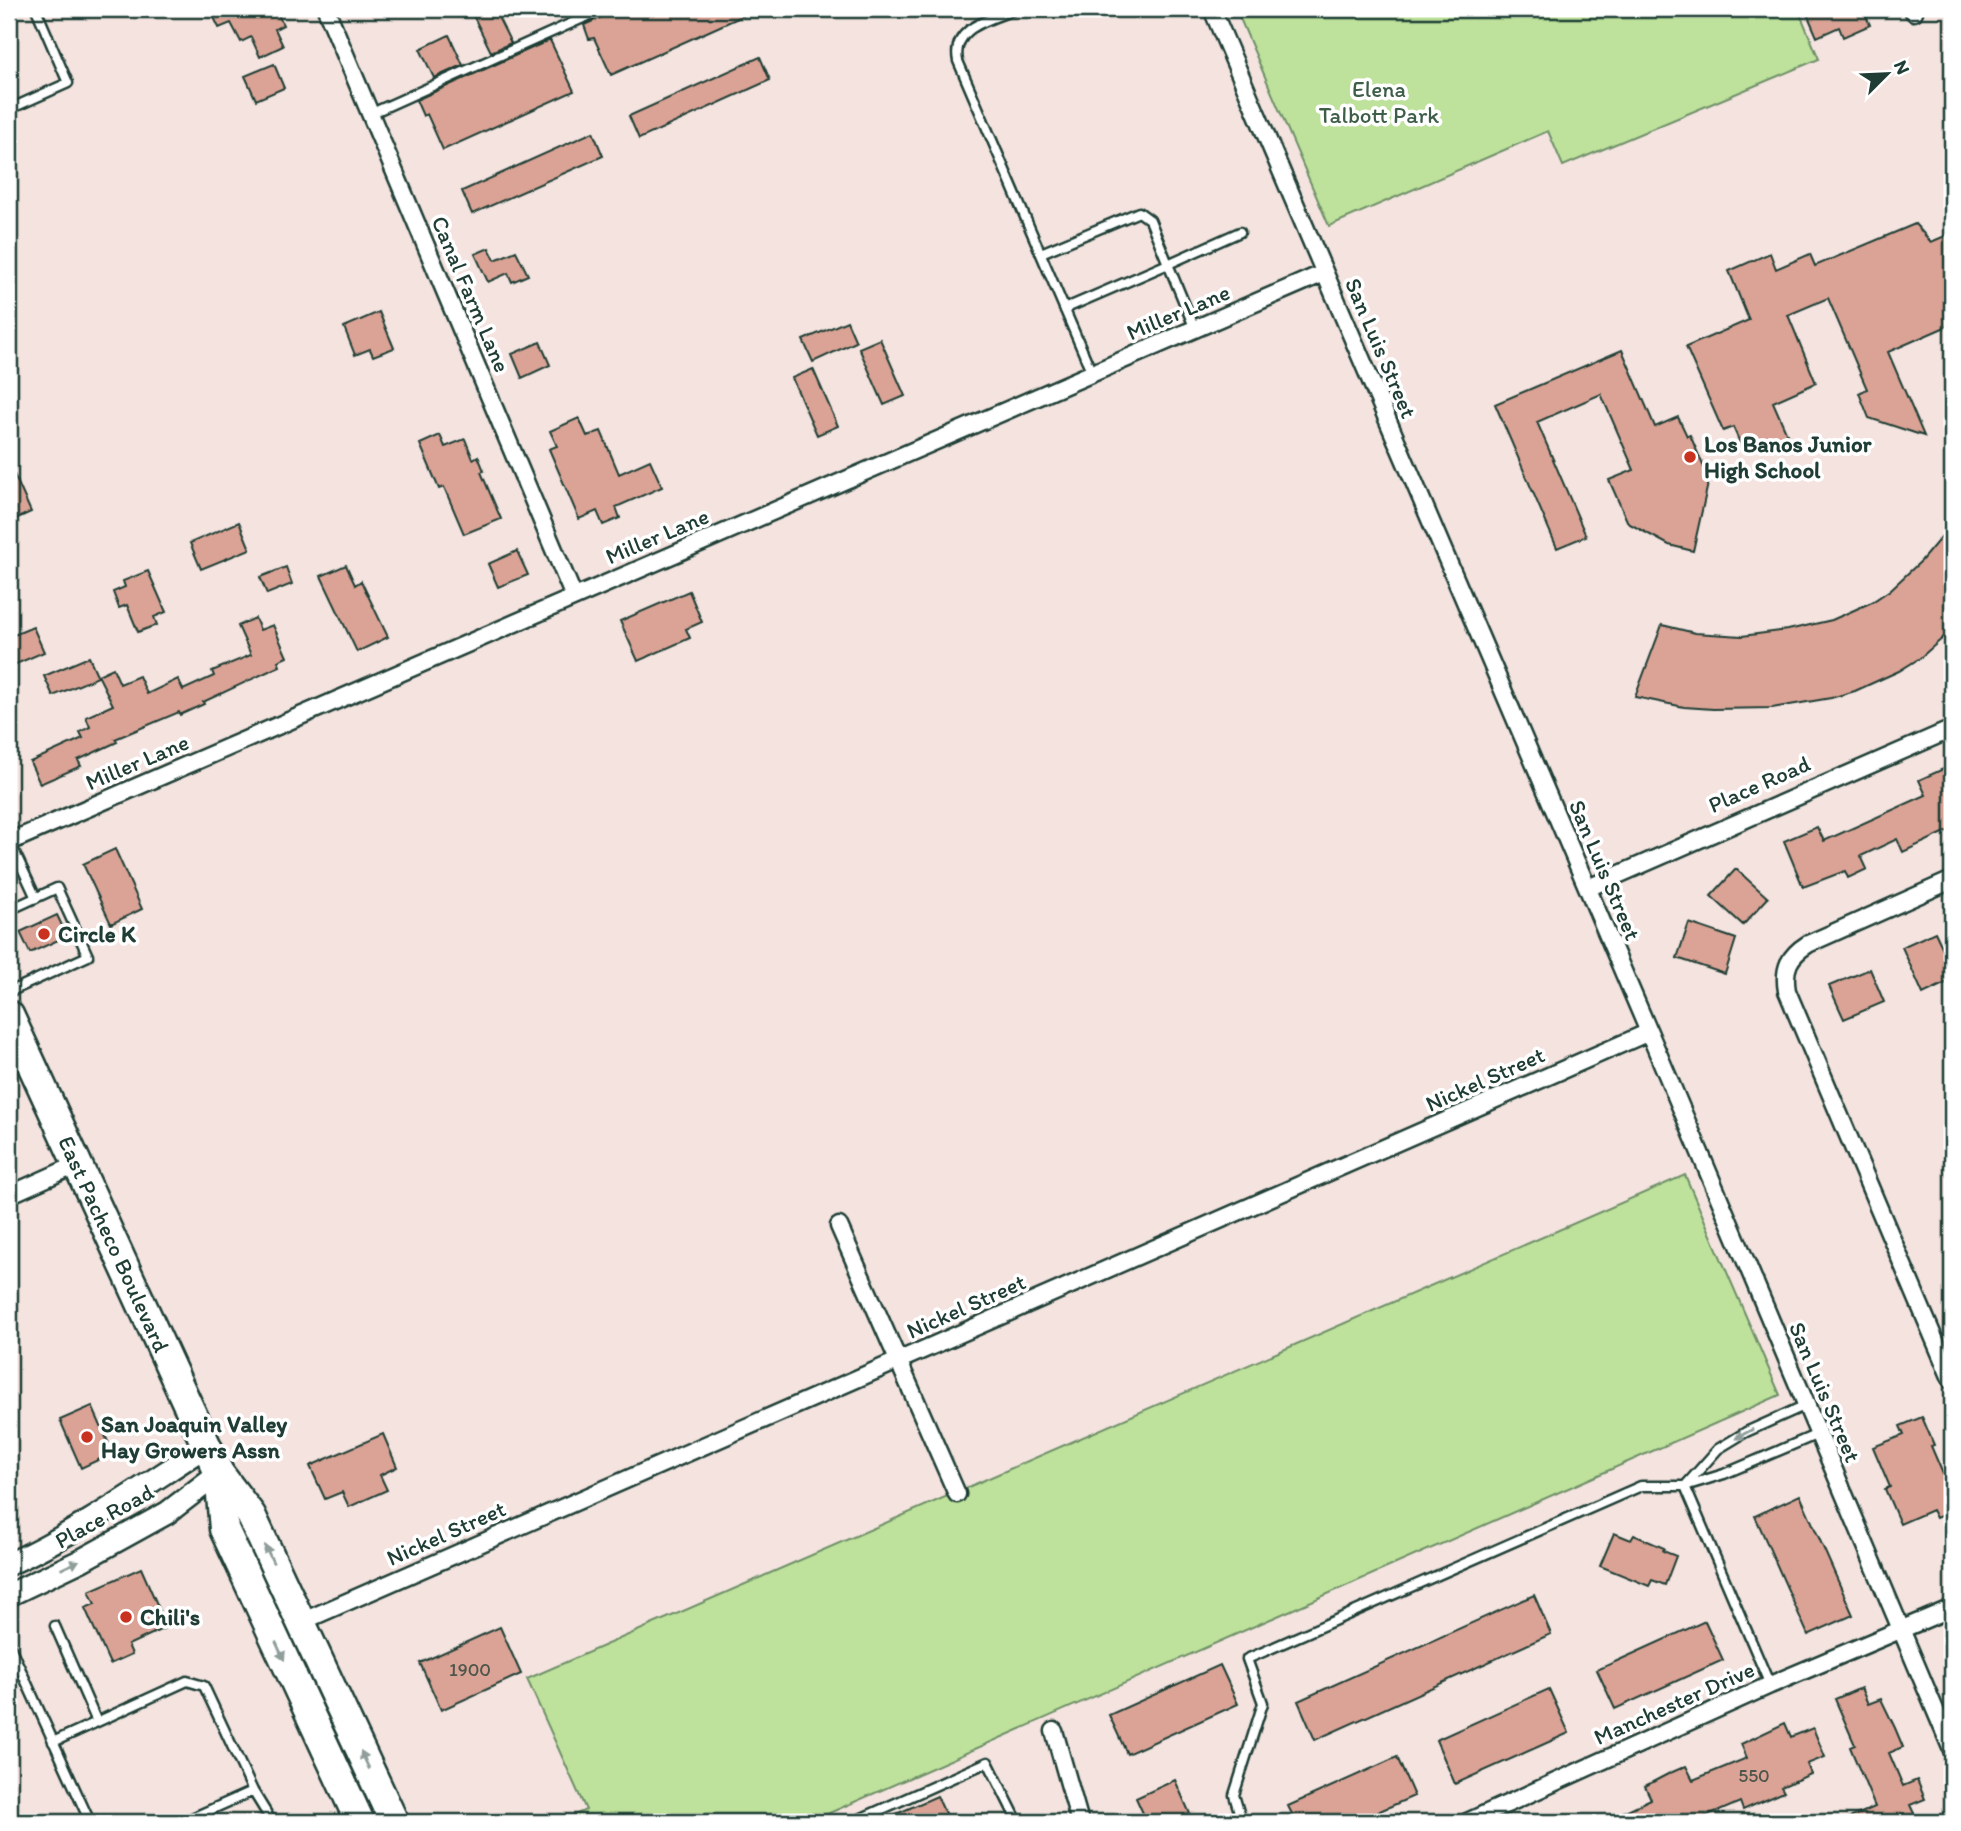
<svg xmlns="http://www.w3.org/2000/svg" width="1961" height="1831" font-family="Itim,sans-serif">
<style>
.green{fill:#bee19b;stroke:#6e8f68;stroke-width:2}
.building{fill:#dba395;stroke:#1f3d34;stroke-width:2}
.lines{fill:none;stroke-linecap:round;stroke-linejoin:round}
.service-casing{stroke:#1f3d34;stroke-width:13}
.minor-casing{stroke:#1f3d34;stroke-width:21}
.tertiary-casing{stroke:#1f3d34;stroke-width:26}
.trunk-casing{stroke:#1f3d34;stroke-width:33}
.service{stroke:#fff;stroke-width:8}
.minor{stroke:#fff;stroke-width:16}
.tertiary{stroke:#fff;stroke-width:21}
.trunk{stroke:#fff;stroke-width:28}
.oneway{fill:#8f9e9a}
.poi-dot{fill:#c8321e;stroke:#fff;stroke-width:2.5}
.labels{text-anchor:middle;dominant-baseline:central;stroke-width:7;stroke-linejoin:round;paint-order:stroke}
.number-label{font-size:19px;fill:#4e564c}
.park-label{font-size:23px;fill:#3f5e49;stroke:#fff}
.street-label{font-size:23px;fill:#1f3d34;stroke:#fff}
.poi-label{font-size:23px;font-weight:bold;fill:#1f3d34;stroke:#fff;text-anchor:start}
</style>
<rect width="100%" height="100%" fill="#f4e3df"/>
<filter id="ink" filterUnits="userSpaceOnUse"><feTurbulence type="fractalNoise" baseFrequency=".0143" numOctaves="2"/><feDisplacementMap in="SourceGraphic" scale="14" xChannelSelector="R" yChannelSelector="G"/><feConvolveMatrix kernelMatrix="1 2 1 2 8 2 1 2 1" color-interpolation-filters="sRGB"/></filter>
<g filter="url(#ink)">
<path class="green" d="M1236,9H1798L1819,59L1563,166L1548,131L1329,226Z
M1685,1175L1780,1395L809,1822H558L586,1810L527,1679Z"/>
<path class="building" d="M210,9H262L257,11L259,17L276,10L283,25L275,29L283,46L260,57L251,37L241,42L231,23L219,28Z
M470,9H494L511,43L491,52Z
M620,9H758L611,75L594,38L589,39L584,25Z
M1805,9H1863L1870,25L1843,37L1839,27L1817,37Z
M449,35L463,65L434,78L420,49Z
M550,40L574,91L443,150L427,114L423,116L416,100Z
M760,57L770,80L639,139L629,116Z
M274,64L284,88L256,100L245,76Z
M593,132L603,156L472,214L462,191Z
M1915,224L1931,242L1952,233V324L1888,352L1924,436L1869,418L1859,393L1867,389L1828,298L1788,315L1816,383L1773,402L1787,434L1744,452L1733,427L1723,431L1686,347L1749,320L1729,271L1770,253L1776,269L1810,254L1815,266Z
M489,248L495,260L516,251L528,275L512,282L508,273L488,282L475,254Z
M379,312L394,348L373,356L370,349L355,355L344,327Z
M847,321L856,342L813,362L803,340Z
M880,339L905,396L884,405L859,348Z
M540,342L550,365L522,378L512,354Z
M1622,350L1655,427L1678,417L1687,436L1690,435L1709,479L1693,551L1669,545L1628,523L1609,480L1634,470L1601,394L1537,422L1586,536L1557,548L1495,404Z
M813,369L838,426L817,435L792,378Z
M579,418L587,436L601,431L619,474L650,460L662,487L616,507L620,518L603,525L597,511L579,519L549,449L557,446L550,431Z
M440,435L445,447L465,439L473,459L478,456L484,471L481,472L501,519L464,534L444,487L439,489L420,444Z
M9,463L31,512L9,522Z
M239,522L250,549L201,569L190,543Z
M1952,524V630L1920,658L1899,671L1855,691L1831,698L1772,708L1713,709L1684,707L1635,697L1662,625L1695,633L1742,636L1788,630L1832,620L1872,602L1890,590L1921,561Z
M517,551L528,575L498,587L488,564Z
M346,565L355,585L361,581L388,637L357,652L321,576Z
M286,567L292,584L267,594L260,577Z
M148,571L166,612L154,617L157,625L138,632L127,605L119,608L113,592L125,587L123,581Z
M689,591L702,622L686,629L690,638L638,661L620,621Z
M255,618L260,630L273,625L287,657L278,661L280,666L203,702L204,704L180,715L179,712L115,739L117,742L78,760L81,766L40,784L30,762L83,738L80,732L90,727L86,717L113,705L98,675L113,668L120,684L139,676L147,694L178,679L183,690L214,676L212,671L251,655L238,626Z
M33,627L44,652L9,667V637Z
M89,657L98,677L53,696L44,676Z
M1952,765V829L1903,852L1897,839L1861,856L1867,869L1848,878L1845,871L1803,887L1784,841L1817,827L1824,841L1926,795L1919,780Z
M115,849L142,909L111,924L83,864Z
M1736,869L1768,898L1743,925L1711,896Z
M57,915L67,936L30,953L20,932Z
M1689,923L1736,939L1725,974L1677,958Z
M1935,932L1952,968V980L1923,994L1902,947Z
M1870,969L1884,1002L1844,1019L1829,986Z
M92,1406L113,1453L81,1468L60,1420Z
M1922,1417L1934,1445L1931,1446L1952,1495V1511L1936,1518L1932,1510L1900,1524L1885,1489L1890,1487L1873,1447L1904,1435L1900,1426Z
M383,1434L397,1467L380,1475L387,1490L349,1507L342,1492L325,1499L310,1466Z
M1800,1495L1853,1615L1808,1635L1755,1516Z
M1614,1533L1631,1540L1634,1535L1664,1548L1663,1551L1676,1556L1665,1585L1652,1580L1649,1586L1600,1566Z
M141,1568L167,1627L128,1645L132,1654L110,1664L85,1608L95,1604L89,1591Z
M1534,1595L1551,1634L1315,1740L1298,1701Z
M1705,1621L1723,1660L1615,1709L1597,1670Z
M500,1627L521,1674L441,1710L420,1663Z
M1220,1665L1238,1704L1127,1754L1109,1715Z
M1861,1688L1868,1704L1881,1699L1895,1728L1903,1747L1889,1753L1903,1786L1917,1780L1925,1799L1910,1805L1918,1822H1840L1875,1807L1850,1747L1855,1745L1835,1699Z
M1549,1689L1569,1733L1455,1784L1436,1740Z
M1785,1723L1791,1737L1813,1728L1825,1757L1807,1764L1811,1774L1781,1787L1784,1792L1743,1810L1740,1802L1694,1822H1602L1651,1799L1645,1786L1668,1774L1686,1766L1693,1780L1747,1758L1741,1744Z
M1397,1757L1414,1796L1355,1822H1296L1288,1806Z
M1175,1780L1191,1816L1177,1822H1147L1136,1798Z
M937,1796L949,1822H878Z"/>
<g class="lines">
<g class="service-casing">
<path id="service" d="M1016,9C990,20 951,27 958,61L1092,373
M9,99L12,108L68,83L36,9
M370,114L603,9
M1041,253L1139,212L1150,220L1168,264L1064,309
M1195,329L1168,264L1240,232
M10,842L36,898
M9,910L57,888L88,956L9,992
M1806,1405L1746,1432L1718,1449L1685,1486L1724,1474L1818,1434
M55,1626L97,1722
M9,1644L90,1822
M53,1742L187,1681L204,1686L253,1791L183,1822
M253,1791L272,1822
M853,1822L988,1762L1018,1822
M1242,1822L1234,1795L1263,1703L1247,1659L1641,1486H1685L1770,1685"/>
</g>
<g class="minor-casing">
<path id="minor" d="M326,9L574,597
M1212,9L1649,1032L1952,1750
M1912,9L1914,12
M9,842L1324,273
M1952,880L1808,944C1789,956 1783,968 1787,991L1952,1381
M1588,888L1952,729
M9,1195L76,1165
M839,1226L957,1494
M301,1622L1649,1032
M1054,1731L1080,1822
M1467,1822L1770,1685L1952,1608"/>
</g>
<g class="tertiary-casing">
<path id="tertiary" d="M9,1564C79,1532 142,1487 206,1446
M9,1595L80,1561L167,1513L219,1473"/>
</g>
<g class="trunk-casing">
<g id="trunk">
<path id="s1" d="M9,1015L219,1473L251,1515L394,1822"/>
<path d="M219,1473L224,1529L360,1822"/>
</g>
</g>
<use href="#service" class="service"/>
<use href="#minor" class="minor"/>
<use href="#tertiary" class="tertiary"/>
<use href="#trunk" class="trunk"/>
</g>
<defs><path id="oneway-solid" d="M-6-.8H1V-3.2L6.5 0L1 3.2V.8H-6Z" transform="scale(1.75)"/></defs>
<g class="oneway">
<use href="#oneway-solid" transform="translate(1744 1434) rotate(151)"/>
<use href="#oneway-solid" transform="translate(269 1554) rotate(-115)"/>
<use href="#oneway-solid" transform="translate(70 1565) rotate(-26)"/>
<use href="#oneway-solid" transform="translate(280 1651) rotate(65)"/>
<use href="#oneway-solid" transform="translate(365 1760) rotate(-115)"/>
</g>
</g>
<g class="poi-dot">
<circle cx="1690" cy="457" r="7"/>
<circle cx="44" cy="934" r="7"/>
<circle cx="87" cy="1437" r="7"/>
<circle cx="126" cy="1617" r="7"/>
</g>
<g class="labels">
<g class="number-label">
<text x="470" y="1669">1900</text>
<text x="1754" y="1775">550</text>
</g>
<g class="park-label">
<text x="1379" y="89">Elena<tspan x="1379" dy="26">Talbott Park</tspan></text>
</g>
<g class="street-label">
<text transform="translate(471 294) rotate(67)">Canal Farm Lane</text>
<text transform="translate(1178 312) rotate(-23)">Miller Lane</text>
<text transform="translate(1381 348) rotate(67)">San Luis Street</text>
<text transform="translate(657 536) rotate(-23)">Miller Lane</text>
<text transform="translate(137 762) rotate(-23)">Miller Lane</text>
<text transform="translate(1759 784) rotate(-24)">Place Road</text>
<text transform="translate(1605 870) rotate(67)">San Luis Street</text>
<text transform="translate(1485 1079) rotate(-24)">Nickel Street</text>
<text stroke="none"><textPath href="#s1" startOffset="252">East Pacheco Boulevard</textPath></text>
<text transform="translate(966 1306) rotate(-24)">Nickel Street</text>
<text transform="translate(1825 1392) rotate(67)">San Luis Street</text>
<text transform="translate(104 1516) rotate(-29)">Place Road</text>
<text transform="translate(446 1533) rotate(-24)">Nickel Street</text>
<text transform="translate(1674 1703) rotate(-24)">Manchester Drive</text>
</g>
<g class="poi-label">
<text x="1704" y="444">Los Banos Junior<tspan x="1704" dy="26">High School</tspan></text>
<text x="58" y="934">Circle K</text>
<text x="101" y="1424">San Joaquin Valley<tspan x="101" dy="26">Hay Growers Assn</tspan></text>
<text x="140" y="1617">Chili's</text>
</g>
</g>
<rect width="1961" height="1831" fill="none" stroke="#fff" stroke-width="35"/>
<rect x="18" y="18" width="1926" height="1796" fill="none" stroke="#1f3d34" stroke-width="2.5" filter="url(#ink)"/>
<g transform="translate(1887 74) rotate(66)" stroke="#ffffff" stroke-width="5" paint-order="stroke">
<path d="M0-5L12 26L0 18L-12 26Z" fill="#1f3d34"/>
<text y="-10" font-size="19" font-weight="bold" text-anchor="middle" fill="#1f3d34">N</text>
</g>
</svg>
